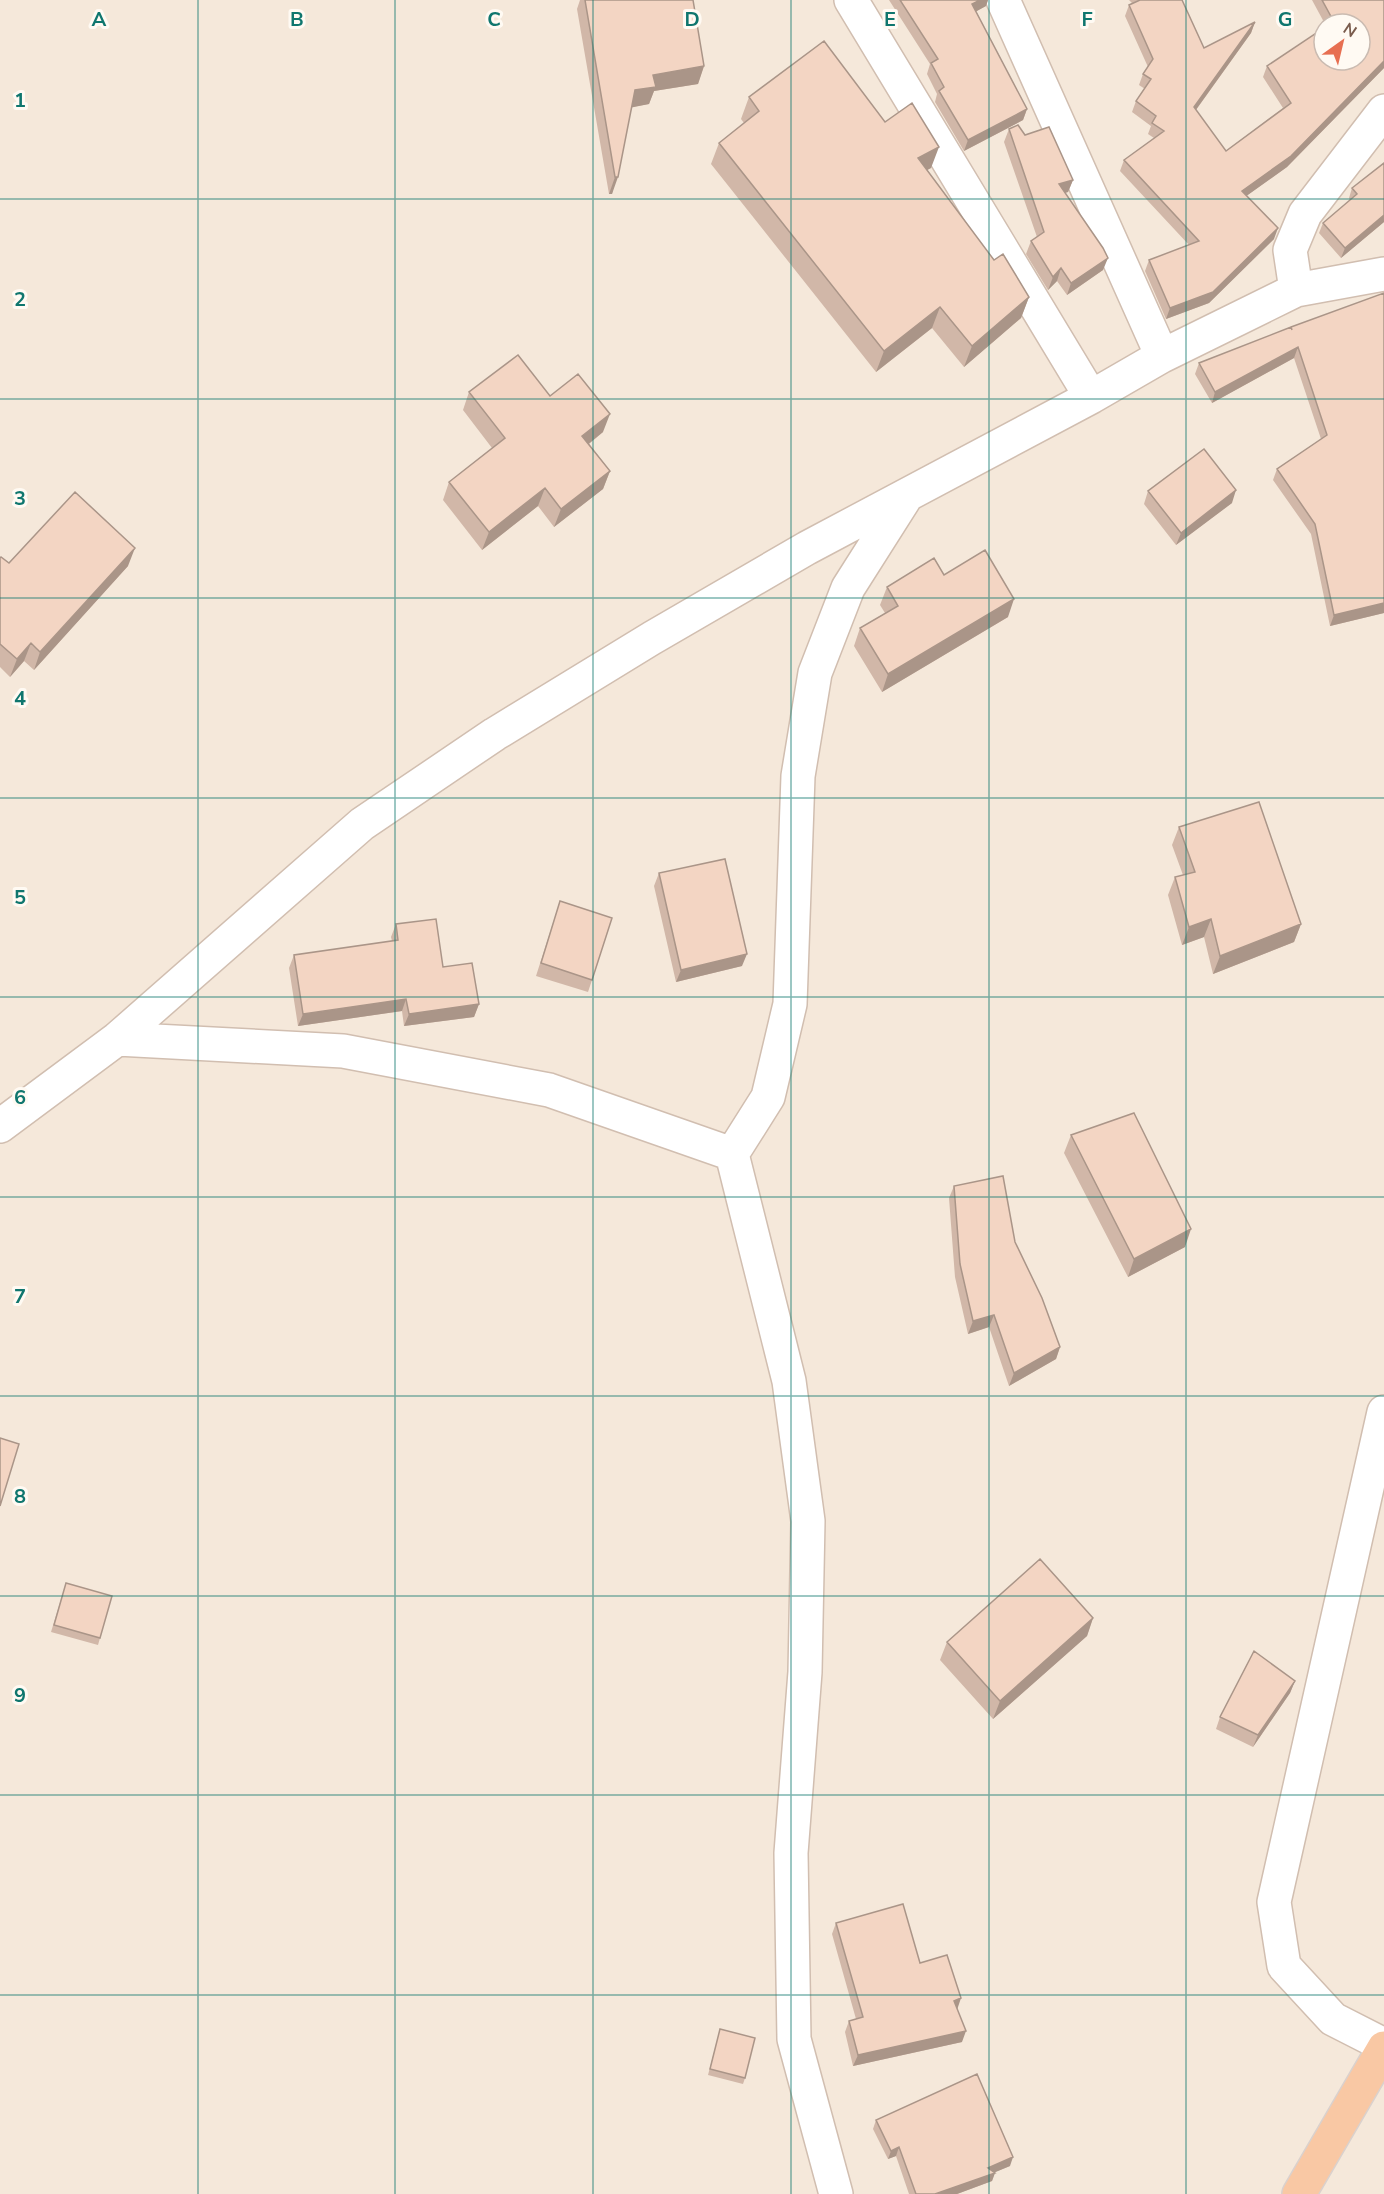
<svg xmlns="http://www.w3.org/2000/svg" width="1384" height="2194" font-family="'Nunito Sans',sans-serif">
<style>
.residential{fill:#f5e8da;fill-rule:evenodd}
.lines{fill:none;stroke-linecap:round;stroke-linejoin:round}
.minor-casing{stroke:#d1beb0;stroke-width:36}
.trunk-casing{stroke:#dad1cd;stroke-width:36}
.minor{stroke:#fff;stroke-width:33}
.trunk{stroke:#f9c8a4;stroke-width:33}
.wall{fill:#d1b7a8}
.shaded-wall{fill:#aa9588}
.building{fill:#f3d5c3;stroke:#aa9588;stroke-width:1.5}
.grid{fill:none;stroke:#0f766e;stroke-width:1.5;stroke-opacity:0.55}
.grid-label{font-size:20px;text-anchor:middle;font-weight:bold;fill:#0f766e;stroke:#fffaf3;stroke-width:6;stroke-linejoin:round;paint-order:stroke}
</style>
<rect width="100%" height="100%" fill="#fdf6ec"/>
<path class="residential" d="M0,0H1384V2194H0ZM1324,24H1360V60H1324Z"/>
<g class="lines">
<g class="minor-casing">
<path id="minor" d="M851,0L1091,397
M1003,0L1162,356
M1296,290L1290,250L1305,214L1384,111
M117,1039L343,1051L549,1090L732,1154
M0,1126L117,1039L362,824L495,734L652,638L807,548L1091,397L1162,356L1296,290L1384,274
M1384,1412L1274,1902L1284,1966L1333,2019L1384,2045
M836,2194L794,2039L791,1853L805,1672L808,1521L789,1381L732,1154L768,1097L790,1004L798,776L815,673L848,588L907,495"/>
</g>
<g class="trunk-casing">
<path id="trunk" d="M1299,2194L1384,2048"/>
</g>
<use href="#minor" class="minor"/>
<use href="#trunk" class="trunk"/>
</g>
<path class="wall" d="M580,0H693L704,66L698,84L654,91L649,104L632,107L612,194H609L577,9Z
M889,0H988L986,6L976,11L1027,109L1023,120L964,151L935,102L937,94L927,74L930,64Z
M1129,0H1182L1204,48L1255,22L1251,33L1196,110L1226,151L1283,108L1263,77L1267,66L1360,24H1325L1312,0H1384V68L1287,167L1246,196L1274,239L1209,303L1166,319L1145,271L1149,260L1189,245L1120,171L1124,160L1154,138L1148,134L1151,126L1132,112L1136,101L1145,89L1139,85L1143,74L1148,67L1125,16L1129,5L1132,3Z
M749,97L885,122L931,168L927,170L994,260L1029,297L1021,318L964,367L932,328L876,372L711,164L719,143L744,123L741,119Z
M1009,129L1025,135L1073,180L1068,192L1065,193L1103,270L1067,295L1057,281L1048,290L1026,254L1031,241L1037,237L1004,142Z
M1384,163V222L1341,258L1319,233L1323,223L1350,200L1349,198L1352,188Z
M1384,293V613L1330,626L1311,534L1273,480L1277,469L1321,439L1294,358L1212,403L1195,374L1199,363Z
M469,392L550,396L603,432L589,444L610,471L603,489L554,527L538,506L482,550L443,500L449,482L492,448L463,410Z
M1148,491L1232,503L1176,545L1144,504Z
M0,558L9,563L128,566L34,670L24,661L10,677L0,667Z
M944,575L1008,617L882,692L854,646L860,628L885,613L880,605L887,587Z
M1179,827L1301,924L1294,942L1213,974L1204,937L1182,945L1168,895L1175,877L1183,875L1172,845Z
M659,873L742,966L676,982L654,886Z
M560,901L592,980L588,992L536,976Z
M396,924L443,967L479,1004L474,1017L404,1026L402,1011L298,1026L289,968L294,955L392,941L391,937Z
M1071,1135L1185,1247L1128,1277L1064,1153Z
M954,1186L1015,1242L1060,1347L1056,1359L1009,1386L989,1327L968,1334L955,1277L949,1198Z
M66,1583L100,1638L98,1645L51,1632Z
M1093,1618L1087,1636L993,1719L940,1660L947,1642Z
M1295,1681L1290,1693L1253,1747L1216,1729L1220,1717Z
M836,1923L920,1963L957,2009L962,2042L853,2066L845,2032L849,2021L856,2019L832,1934Z
M720,2029L745,2078L743,2084L708,2075Z
M876,2120L1010,2166L995,2172L992,2181L957,2194H909L896,2156L888,2159L873,2129Z"/>
<path class="shaded-wall" d="M980,0H988L986,6L968,16L972,4Z
M1255,22L1251,33L1190,118L1194,107Z
M1384,61V68L1287,167L1238,202L1242,191Z
M704,66L698,84L654,91L649,104L629,108L635,90L653,75Z
M1027,109L1023,120L964,151L968,140Z
M939,147L931,168L910,179L918,158Z
M615,177H618L612,194H609Z
M1073,180L1068,192L1054,196L1059,184Z
M1384,215V222L1341,258L1345,248Z
M1278,228L1274,239L1209,303L1166,319L1170,308Z
M1108,258L1103,270L1067,295L1071,283Z
M1061,268L1057,281L1048,290L1053,277Z
M1029,297L1021,318L964,367L972,346Z
M940,307L932,328L876,372L884,351Z
M1298,347L1294,358L1212,403L1215,392Z
M610,414L603,432L576,454L582,436Z
M610,471L603,489L554,527L561,509Z
M545,488L538,506L482,550L489,532Z
M1236,490L1232,503L1176,545L1181,533Z
M135,548L128,566L34,670L40,652Z
M1014,599L1008,617L882,692L888,674Z
M1384,603V613L1330,626L1334,615Z
M31,643L24,661L10,677L17,659Z
M1211,919L1204,937L1182,945L1189,927Z
M1301,924L1294,942L1213,974L1220,956Z
M747,954L742,966L676,982L681,970Z
M406,999L402,1011L298,1026L303,1014Z
M479,1004L474,1017L404,1026L409,1014Z
M1191,1229L1185,1247L1128,1277L1134,1259Z
M994,1315L989,1327L968,1334L973,1321Z
M1060,1347L1056,1359L1009,1386L1014,1373Z
M1093,1618L1087,1636L993,1719L1000,1701Z
M1295,1681L1290,1693L1253,1747L1258,1735Z
M961,1998L957,2010L954,2001Z
M966,2031L962,2042L853,2066L858,2055Z
M899,2147L896,2156L888,2159L891,2151Z
M1013,2157L1010,2166L986,2176L995,2173L992,2181L957,2194H935L988,2168Z"/>
<path class="building" d="M585,0H693L704,66L653,75L656,87L635,90L618,177H615Z
M900,0H980L972,4L1027,109L968,140L939,91L944,87L931,63L938,59Z
M1140,0H1182L1204,48L1255,22L1194,107L1226,151L1291,103L1267,66L1324,28V60H1360V24H1331L1334,22L1322,0H1384V61L1291,156L1242,191L1278,228L1213,292L1170,308L1149,260L1199,241L1124,160L1164,131L1152,123L1156,116L1136,101L1151,79L1143,74L1153,59L1129,5Z
M824,41L885,122L912,103L939,147L918,158L994,260L1003,254L1029,297L972,346L940,307L884,351L719,143L759,111L749,97Z
M1018,125L1025,135L1049,127L1073,180L1059,184L1103,248L1108,258L1071,283L1061,268L1053,277L1031,241L1044,232L1009,129Z
M1384,163V215L1345,248L1323,223L1357,194L1352,188Z
M1384,293V603L1334,615L1315,524L1277,469L1327,435L1298,347L1215,392L1199,363L1291,327L1292,330L1291,327Z
M518,355L550,396L578,374L610,414L582,436L610,471L561,509L545,488L489,532L449,482L505,438L469,392Z
M1204,449L1236,490L1181,533L1148,491Z
M75,492L135,548L40,652L31,643L17,659L0,644V558L1,557L9,563Z
M985,550L1014,599L888,674L860,628L898,606L887,587L934,558L944,575Z
M1259,802L1301,924L1220,956L1211,919L1189,927L1175,877L1195,872L1179,827Z
M725,859L747,954L681,970L659,873Z
M560,901L612,918L592,980L541,963Z
M436,919L443,967L472,963L479,1004L409,1014L406,999L303,1014L294,955L398,940L396,924Z
M1134,1113L1191,1229L1134,1259L1071,1135Z
M1003,1176L1015,1242L1042,1298L1060,1347L1014,1373L994,1315L973,1321L960,1264L954,1186Z
M0,1438L19,1444L0,1506Z
M1040,1559L1093,1618L1000,1701L947,1642Z
M66,1583L112,1596L100,1638L54,1625Z
M1254,1651L1295,1681L1258,1735L1220,1717Z
M903,1904L920,1963L947,1955L961,1998L954,2001L966,2031L858,2055L849,2021L863,2017L836,1923Z
M720,2029L755,2038L745,2078L710,2069Z
M977,2074L1013,2157L988,2168L995,2173L935,2194H916L899,2147L891,2151L876,2120Z"/>
<path class="grid" d="M198,0V2194M395,0V2194M593,0V2194M791,0V2194M989,0V2194M1186,0V2194M0,199H1384M0,399H1384M0,598H1384M0,798H1384M0,997H1384M0,1197H1384M0,1396H1384M0,1596H1384M0,1795H1384M0,1995H1384"/>
<g class="grid-label">
<text x="99" y="26">A</text>
<text x="297" y="26">B</text>
<text x="494" y="26">C</text>
<text x="692" y="26">D</text>
<text x="890" y="26">E</text>
<text x="1087" y="26">F</text>
<text x="1285" y="26">G</text>
<text x="20" y="107">1</text>
<text x="20" y="306">2</text>
<text x="20" y="505">3</text>
<text x="20" y="705">4</text>
<text x="20" y="904">5</text>
<text x="20" y="1104">6</text>
<text x="20" y="1303">7</text>
<text x="20" y="1503">8</text>
<text x="20" y="1702">9</text>
</g>
<g transform="translate(1342 42) rotate(34)"><circle r="28" fill="#fffaf3" stroke="#cabbb1" stroke-width="1.5"/>
<path d="M0-4.5L10 22L0 15L-10 22Z" fill="#e76f51"/>
<text y="-9" font-size="16" font-weight="bold" text-anchor="middle" fill="#7a5c4d">N</text>
</g>
</svg>
